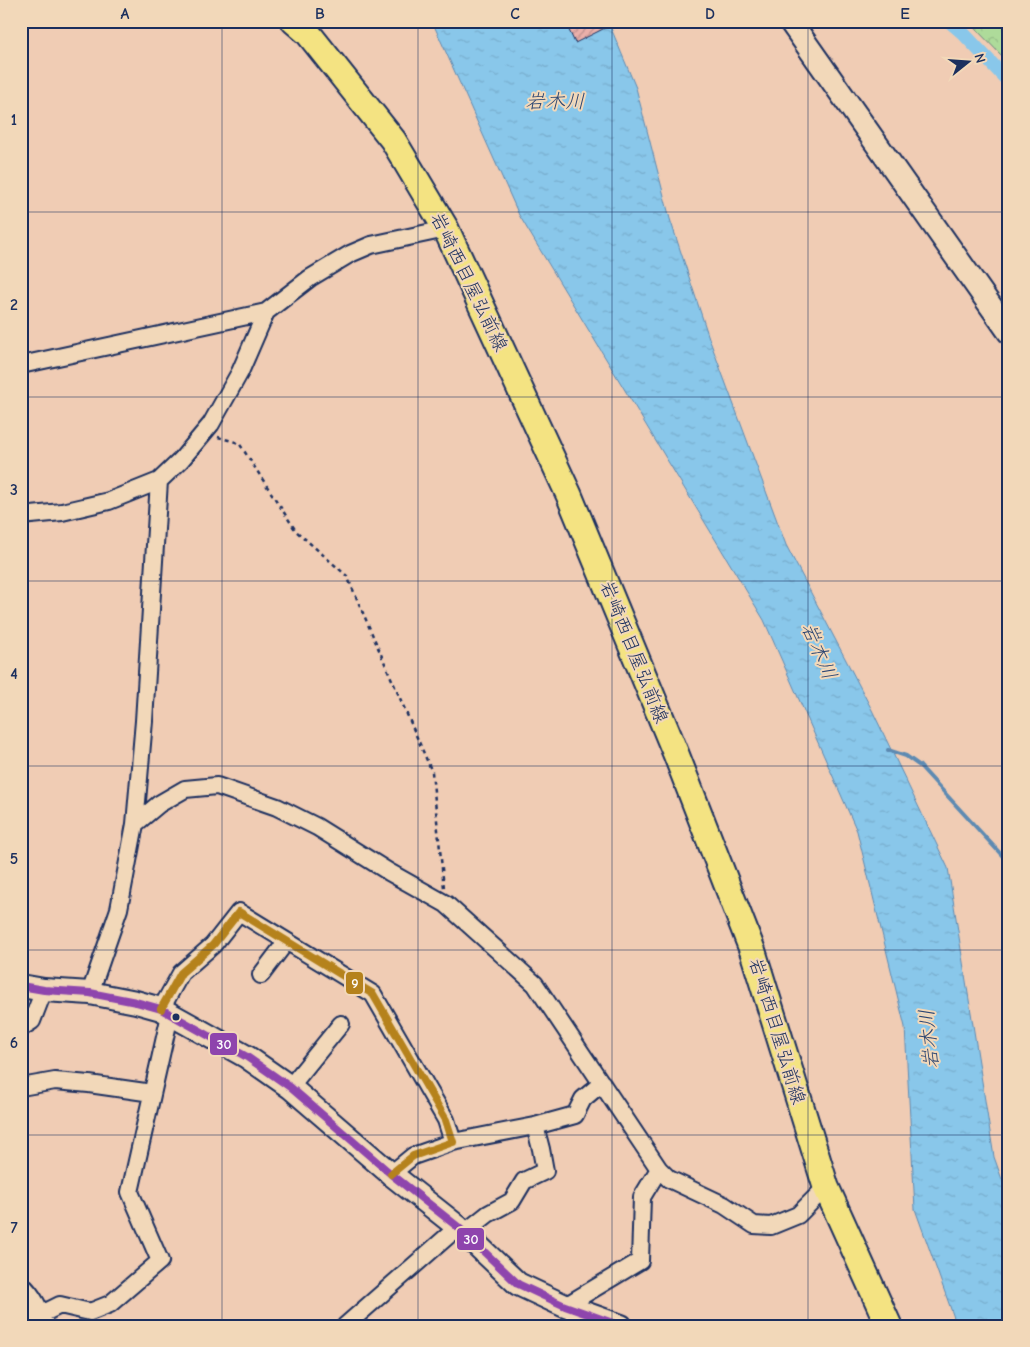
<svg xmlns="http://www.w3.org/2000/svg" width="1030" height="1347" font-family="'Comic Neue','Klee One',sans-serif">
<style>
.forest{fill:url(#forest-crowns);stroke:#64857c}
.water{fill:url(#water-ripples);stroke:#5d8ab2}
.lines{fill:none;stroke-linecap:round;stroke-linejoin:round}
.stream{stroke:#5d8ab2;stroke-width:4}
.canal{stroke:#89c7ea;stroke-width:14}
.building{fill:url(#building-hatch);stroke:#1b2f5e}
.street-casing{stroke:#1b2f5e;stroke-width:20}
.secondary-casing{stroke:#1b2f5e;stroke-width:26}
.primary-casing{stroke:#1b2f5e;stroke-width:29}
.path{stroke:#1b2f5e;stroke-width:2.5;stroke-dasharray:4 4;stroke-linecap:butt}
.street{stroke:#f2d8b9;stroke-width:16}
.secondary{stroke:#f2d8b9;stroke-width:22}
.primary{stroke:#f4e382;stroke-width:25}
.bus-1-casing{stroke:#f2d8b9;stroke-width:11}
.bus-2-casing{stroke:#f2d8b9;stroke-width:11}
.bus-1{stroke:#8e44ad;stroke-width:8}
.bus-2{stroke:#b5821c;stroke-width:8}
.grid{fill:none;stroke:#1b2f5e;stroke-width:1;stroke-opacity:0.55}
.bus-dot{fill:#1b2f5e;stroke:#f2d8b9;stroke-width:2}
.labels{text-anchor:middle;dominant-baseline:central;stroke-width:4;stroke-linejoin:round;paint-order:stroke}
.street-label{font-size:19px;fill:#1b2f5e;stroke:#f2d8b9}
.water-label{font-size:20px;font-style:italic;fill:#2c4673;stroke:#f2d8b9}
.line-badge{stroke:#f2d8b9;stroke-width:2}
.badge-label{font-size:14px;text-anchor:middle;font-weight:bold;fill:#fff}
.neatline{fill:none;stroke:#1b2f5e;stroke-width:2}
.grid-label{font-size:16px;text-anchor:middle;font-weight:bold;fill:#1b2f5e}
</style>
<defs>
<pattern id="forest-crowns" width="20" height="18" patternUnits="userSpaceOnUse" patternTransform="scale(1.25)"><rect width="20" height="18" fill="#aedb9a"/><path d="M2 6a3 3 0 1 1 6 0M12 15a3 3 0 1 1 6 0" fill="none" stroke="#95bc87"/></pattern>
<pattern id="water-ripples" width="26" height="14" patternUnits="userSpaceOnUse" patternTransform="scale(1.25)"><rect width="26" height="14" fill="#89c7ea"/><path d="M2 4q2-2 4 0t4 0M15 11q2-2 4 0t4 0" fill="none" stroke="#76abcb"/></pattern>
<pattern id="building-hatch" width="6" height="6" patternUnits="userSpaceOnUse" patternTransform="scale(1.25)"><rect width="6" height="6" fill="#ebb0aa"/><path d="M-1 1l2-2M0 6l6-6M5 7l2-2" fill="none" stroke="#be908e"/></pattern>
</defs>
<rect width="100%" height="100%" fill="#f0ccb4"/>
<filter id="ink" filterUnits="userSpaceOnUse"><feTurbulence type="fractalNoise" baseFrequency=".02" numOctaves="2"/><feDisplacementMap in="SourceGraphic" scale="10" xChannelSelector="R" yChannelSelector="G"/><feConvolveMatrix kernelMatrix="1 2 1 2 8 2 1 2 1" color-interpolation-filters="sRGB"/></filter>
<g filter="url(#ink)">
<path class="forest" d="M968,21H1009V63Z"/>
<path class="water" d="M432,21H608L636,88L670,219L710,341L786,545L872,710L948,868L994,1157L1009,1199V1326H957L915,1209L905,1027L857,831L764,620L519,215Z"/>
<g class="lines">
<path class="stream" d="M888,750L906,756L920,766L1009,863"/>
<path class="canal" d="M949,21L963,33L1009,82"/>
</g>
<path class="building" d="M578,21H619L575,43L567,26Z"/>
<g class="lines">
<g class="street-casing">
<path id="street" d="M21,365L266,312L310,278L350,254L371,245L446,229
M21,516L62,512L109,501L159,481L181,460L211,424L240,372L266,312
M135,824L159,804L185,789L217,786L277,807L317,827L389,872L446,904L535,984L659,1169L669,1179L724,1205L754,1225L771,1226L798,1215L826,1187
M261,975L286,942
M90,993L119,909L135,824L144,721L159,481
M161,1009L181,973L213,945L239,912L373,994L446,1120L453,1142L413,1156L391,1174
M21,1028L32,1021L44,990
M21,1087L55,1081L89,1084L152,1093
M290,1087L341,1024
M453,1142L535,1126L575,1115L583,1099L602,1083
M464,1233L488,1214L512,1201L524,1181L545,1171L541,1149L535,1126
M21,1284C34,1295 40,1310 46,1326
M565,1306L640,1261L642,1197L659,1169
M21,1319L42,1314L60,1305L90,1312L110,1304L160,1261L130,1192L170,1015
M345,1326L458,1227"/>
</g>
<g class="secondary-casing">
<path id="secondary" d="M790,21L1009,332
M21,986L44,990L90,993L136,1002L161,1009L247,1057L290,1087L391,1174L458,1227L518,1284L565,1306L621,1326"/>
</g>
<g class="primary-casing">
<path id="primary" d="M294,21L308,33L393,140L446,229L569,495L676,754L753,952L826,1187L889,1326"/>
</g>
<path class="path" d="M218,437L239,443L296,531L347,576L432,772L444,888"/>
<use href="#street" class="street"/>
<use href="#secondary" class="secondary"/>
<use href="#primary" class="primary"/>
<g class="bus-1-casing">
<path id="bus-1" d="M21,986L44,990L90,993L136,1002L161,1009L247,1057L290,1087L391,1174L458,1227L518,1284L565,1306L621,1326"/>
</g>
<g class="bus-2-casing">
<path id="bus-2" d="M161,1009L181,973L213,945L239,912L373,994L446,1120L453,1142L413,1156L391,1174"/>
</g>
<use href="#bus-1" class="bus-1"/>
<use href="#bus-2" class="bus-2"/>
</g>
</g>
<path class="grid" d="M222,21V1326M418,21V1326M612,21V1326M808,21V1326M21,212H1009M21,397H1009M21,581H1009M21,766H1009M21,950H1009M21,1135H1009"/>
<circle class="bus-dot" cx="176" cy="1017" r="4.5"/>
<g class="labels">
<g class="street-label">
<text transform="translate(469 282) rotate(64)">岩崎西目屋弘前線</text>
<text transform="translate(634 652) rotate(68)">岩崎西目屋弘前線</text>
<text transform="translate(777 1031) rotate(73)">岩崎西目屋弘前線</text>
</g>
<g class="water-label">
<text x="555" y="101">岩木川</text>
<text transform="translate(819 651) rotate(67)">岩木川</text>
<text transform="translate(929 1039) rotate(-95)">岩木川</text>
</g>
</g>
<g class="line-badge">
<rect x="345" y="971" width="19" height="24" rx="5" fill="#b5821c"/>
<rect x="209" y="1032" width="29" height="24" rx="5" fill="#8e44ad"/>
<rect x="456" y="1227" width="29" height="24" rx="5" fill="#8e44ad"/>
</g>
<g class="badge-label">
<text x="355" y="988">9</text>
<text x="224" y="1049">30</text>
<text x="471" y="1244">30</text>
</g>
<rect width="1030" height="1347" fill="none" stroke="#f2d8b9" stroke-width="55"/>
<g transform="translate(968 62) rotate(73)" stroke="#f2d8b9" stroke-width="4" paint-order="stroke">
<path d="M0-4L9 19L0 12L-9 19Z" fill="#1b2f5e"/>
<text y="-8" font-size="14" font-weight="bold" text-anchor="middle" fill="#1b2f5e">N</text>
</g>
<rect x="28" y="28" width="974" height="1292" class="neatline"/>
<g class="grid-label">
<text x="125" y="19">A</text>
<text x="320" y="19">B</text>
<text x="515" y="19">C</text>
<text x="710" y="19">D</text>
<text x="905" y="19">E</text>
<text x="14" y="125">1</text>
<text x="14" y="310">2</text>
<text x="14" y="495">3</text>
<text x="14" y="679">4</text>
<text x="14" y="864">5</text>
<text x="14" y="1048">6</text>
<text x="14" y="1233">7</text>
</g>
</svg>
